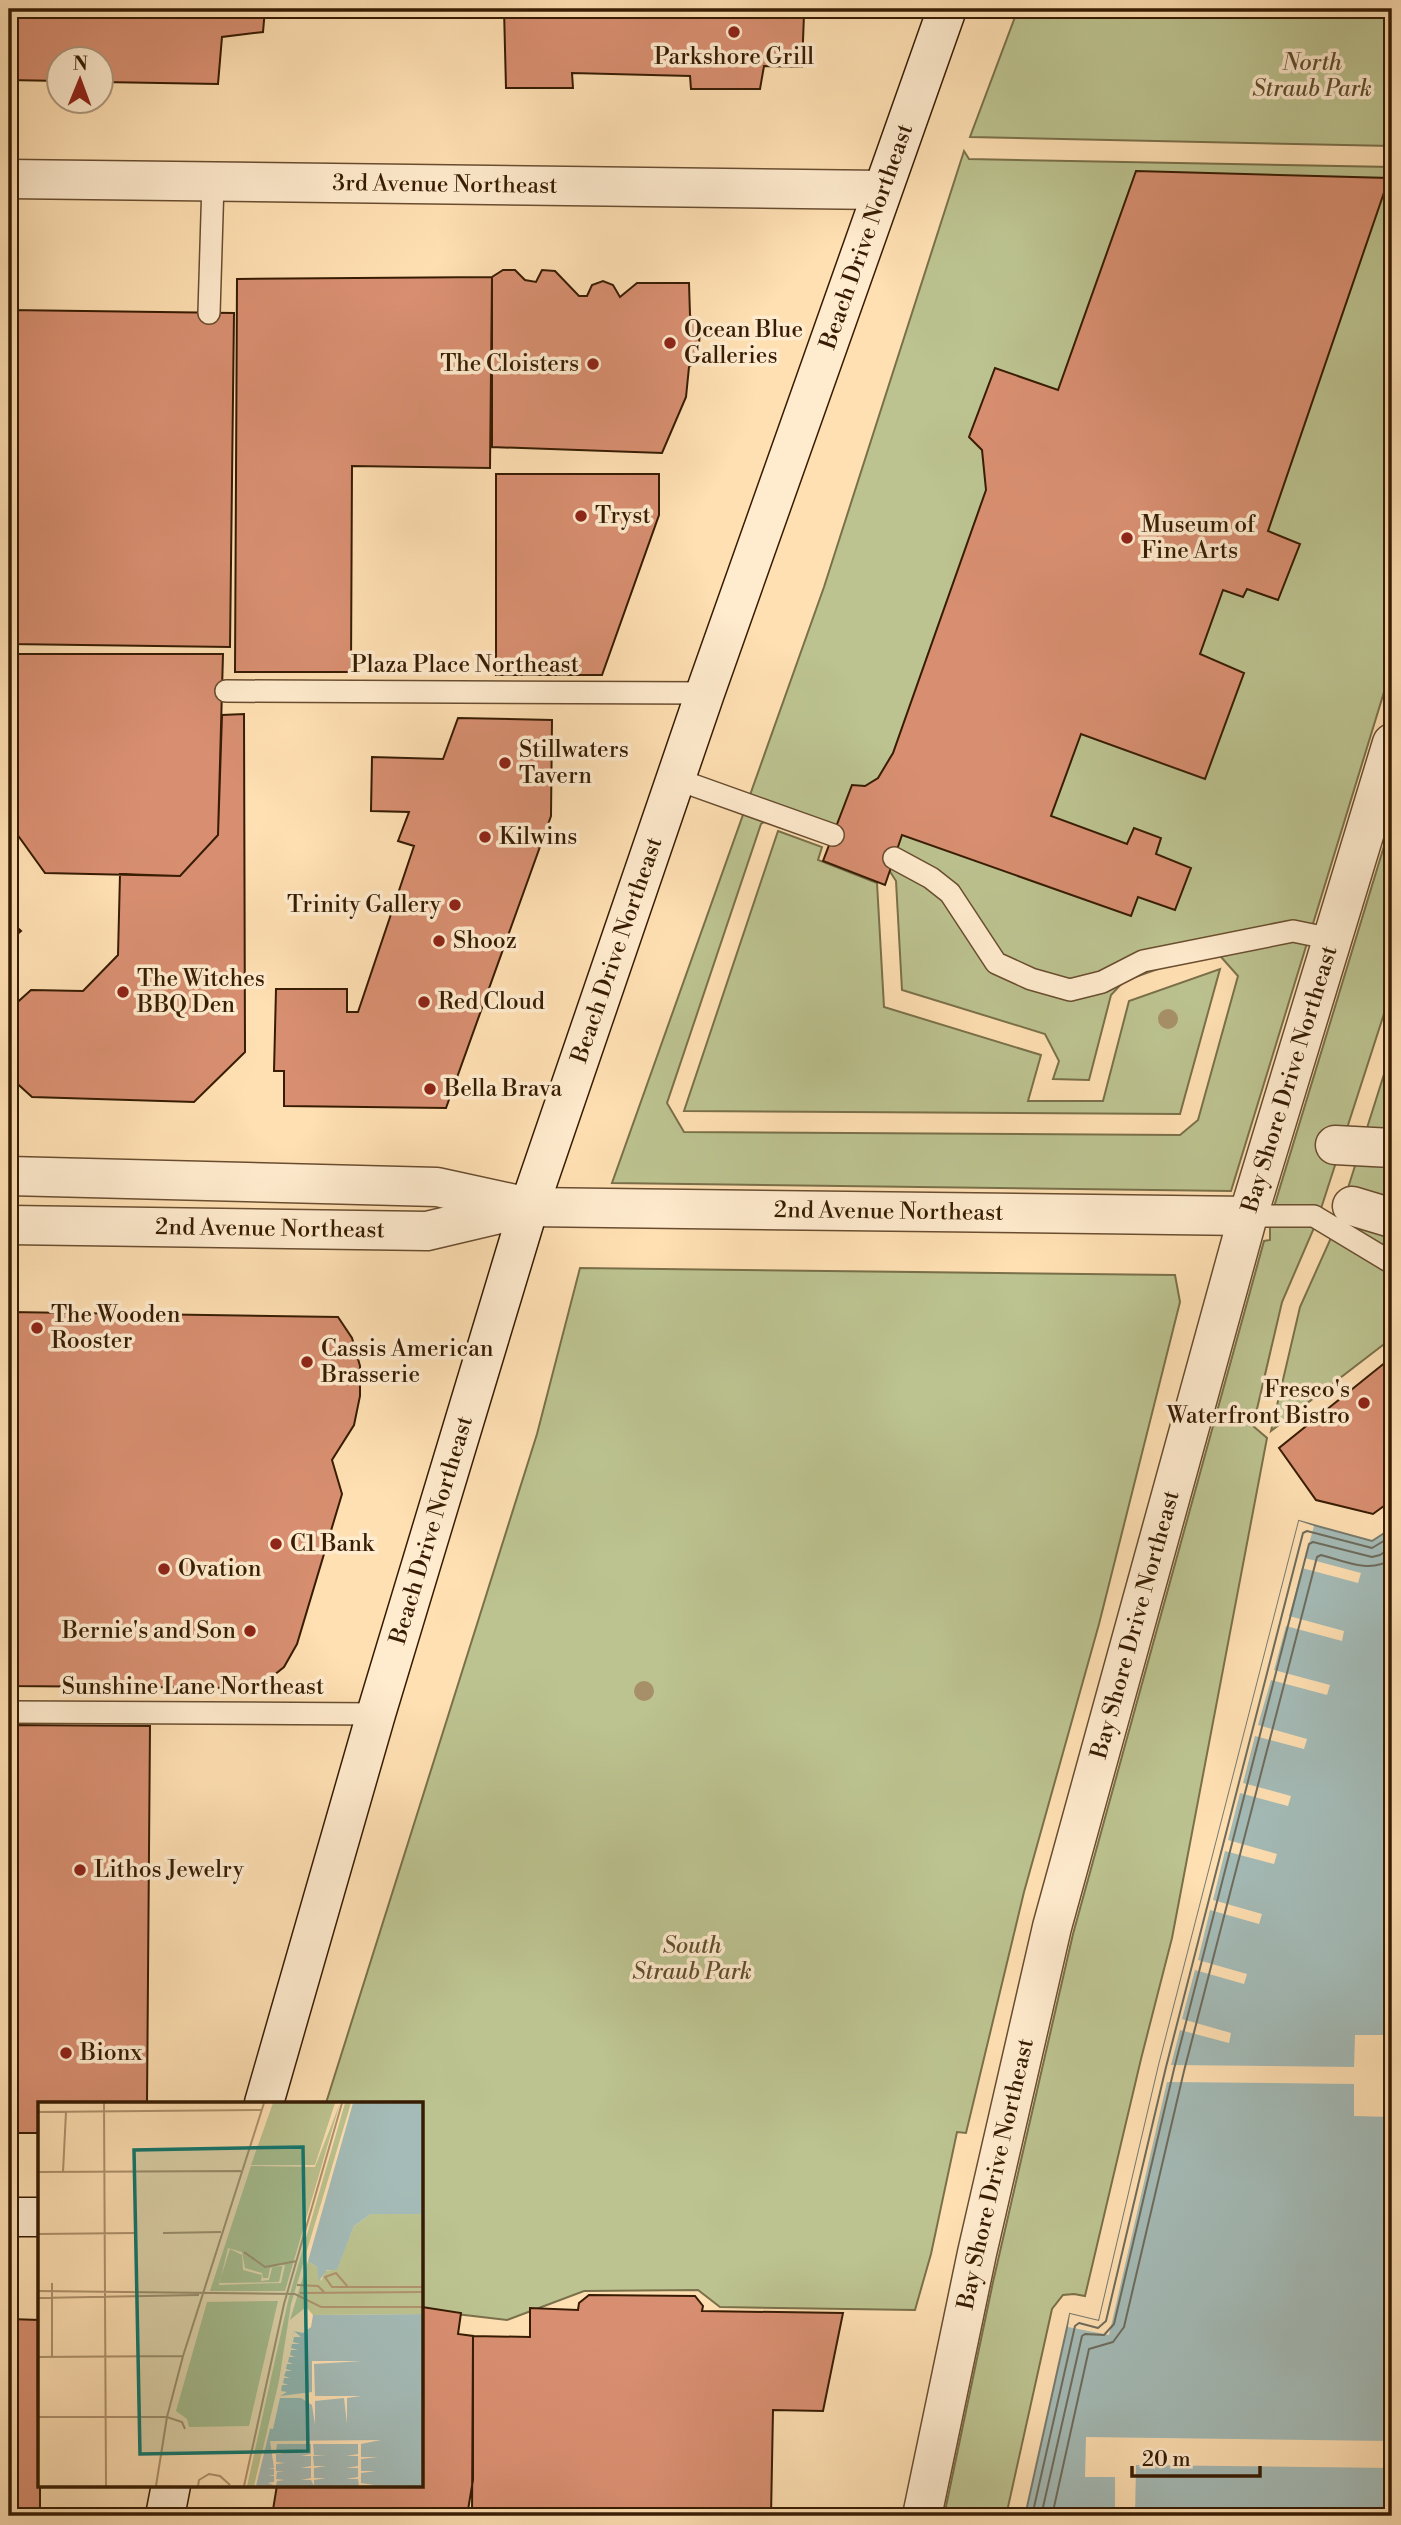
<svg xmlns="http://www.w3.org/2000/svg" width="1401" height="2525" font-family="'Libre Bodoni',serif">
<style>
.green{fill:#bcc390;stroke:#7a704a;stroke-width:2;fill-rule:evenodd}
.water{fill:#a4bbb7;stroke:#787b6f;stroke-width:2}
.pier{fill:#ffe0b3}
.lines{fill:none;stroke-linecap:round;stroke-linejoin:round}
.shore{stroke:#6e6c5d;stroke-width:2}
.building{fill:#d88f71;stroke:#371c03;stroke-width:2}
.lane-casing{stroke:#694d2f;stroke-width:24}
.street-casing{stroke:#694d2f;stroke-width:41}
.secondary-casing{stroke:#371c03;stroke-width:41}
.lane{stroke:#ffebce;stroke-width:21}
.street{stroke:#ffebce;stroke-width:38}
.secondary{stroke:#ffebce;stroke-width:38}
.tree{fill:#a79069}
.poi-dot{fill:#8f2418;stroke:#ffebce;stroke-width:2.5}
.labels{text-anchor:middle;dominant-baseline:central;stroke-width:7;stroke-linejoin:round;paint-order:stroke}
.poi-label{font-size:23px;fill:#371c03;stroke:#ffebce;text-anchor:start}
.park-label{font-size:23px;font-style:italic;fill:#5f4e2d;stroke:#ffebce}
.street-label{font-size:23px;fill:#371c03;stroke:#ffebce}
.inset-road{fill:none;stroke:#af926d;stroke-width:2}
.view{fill:#0f766e;fill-opacity:0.15;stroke:#0f766e;stroke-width:3.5}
.inset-edge{fill:none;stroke:#371c03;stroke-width:3.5}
</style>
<rect width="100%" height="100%" fill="#ffe0b3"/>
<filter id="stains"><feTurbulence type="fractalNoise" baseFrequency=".00286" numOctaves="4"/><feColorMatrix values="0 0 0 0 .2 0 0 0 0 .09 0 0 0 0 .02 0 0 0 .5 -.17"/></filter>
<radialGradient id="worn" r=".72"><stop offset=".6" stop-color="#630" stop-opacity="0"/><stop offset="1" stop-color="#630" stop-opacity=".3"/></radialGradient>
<path class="green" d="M1018,9H1392V146L970,137Z
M964,151L969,159L1392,167V666L1231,1191L612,1183L824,587ZM784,810L884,862L896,881L902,990L1045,1034L1059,1061L1053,1079L1089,1080L1111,995L1124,981L1214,949L1238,976L1198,1120L1180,1135L684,1132L667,1103L761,824Z
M1392,820V989L1317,1221L1282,1302L1253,1426L1267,1438L1172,1938L1141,2059L1085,2296L1074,2294L1063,2295L1052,2309L1006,2516H944L993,2282L1073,1934L1264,1241L1270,1240V1220Z
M778,831L822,847L818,860L877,883L884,1007L1041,1055L1028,1101H1103L1129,1001L1220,969L1180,1114L684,1111Z
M1392,1049V1338L1271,1431L1300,1307L1335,1229Z
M580,1268L1175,1275L1180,1302L1099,1624L1024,1892L966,2133L957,2132L931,2254L915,2310L720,2307L698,2290L584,2291L507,2320L422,2310V2103H326L537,1434Z"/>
<path class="water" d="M1299,1521L1372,1541L1392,1528V2516H1025L1070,2314L1099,2321L1159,2065Z"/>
<path class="pier" d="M1299,1521L1314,1526L1305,1558L1361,1573L1358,1583L1302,1568L1289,1616L1344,1631L1342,1641L1286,1626L1274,1670L1330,1685L1327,1695L1271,1680L1258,1725L1307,1739L1304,1749L1255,1736L1243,1783L1291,1796L1288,1806L1240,1793L1228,1840L1277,1854L1274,1864L1225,1851L1213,1900L1262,1914L1259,1924L1210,1910L1198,1960L1247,1974L1244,1984L1195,1970L1182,2019L1231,2033L1229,2043L1180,2030L1171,2065L1354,2067L1355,2035H1392V2137H1389L1390,2117L1354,2116V2084L1167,2082L1109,2335L1068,2327L1070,2314L1099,2321L1159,2065Z
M1086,2437L1392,2441V2468L1136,2465L1135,2516H1115V2477H1085Z"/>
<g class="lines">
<path class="shore" d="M1032,2516L1075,2326L1079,2323L1098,2328L1106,2321L1166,2067L1303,1533L1307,1531L1372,1548L1392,1536
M1041,2516L1082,2336L1085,2334L1104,2335L1114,2324L1174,2069L1309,1544L1313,1542L1372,1557L1380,1555L1392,1547
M1052,2516L1089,2349L1113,2342L1124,2327L1184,2071L1317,1557L1321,1555C1344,1561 1370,1574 1392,1559"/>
</g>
<path class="building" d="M9,9H265L263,32L222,37L218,84L102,82V60H60V81L9,80Z
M504,9H763V12L804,14L802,67L764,66L760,89H691L690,76L572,73L573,88H506Z
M1136,171L1389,178L1268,531L1300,544L1278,600L1247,589L1243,597L1223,590L1200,654L1244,673L1205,779L1081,734L1051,816L1127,844L1134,828L1161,838L1156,854L1191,868L1175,910L1138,897L1131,916L902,835L885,885L823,861L852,785L865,786L878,778L893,753L986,490L982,450L969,437L995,368L1058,390Z
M503,270H515L525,280L536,282L542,270L555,271L579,296H587L592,285L603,281L613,285L620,297L637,283H689L690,315L700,329L698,361L689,367L686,397L662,453L492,447V277Z
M492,277L490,468L352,466L351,672H235L237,279Z
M9,310L234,313L230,647L9,644Z
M496,474H659V515L602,675H496Z
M9,654H223L218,835L180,876L45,873L9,823Z
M244,714L245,1052L194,1102L32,1097L10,1077L11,1008L31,990L83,991L118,955L120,874L180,876L218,835L222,715Z
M458,718L552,720L551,816L446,1108L284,1106V1071H274L276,989H347V1012H358L414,846L398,841L409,812L371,811L372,757L443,759Z
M9,920L21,931L9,941Z
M9,1312L338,1317L352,1338L360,1366V1396L354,1425L332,1460L342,1494L297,1644L284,1667L268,1680L251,1688L9,1686Z
M1392,1357V1500L1373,1514L1316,1500L1279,1448Z
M9,1725L150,1726L147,2103H40V2133H9Z
M589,2295L695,2296L703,2306L702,2311L843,2313L823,2411L773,2410L771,2516H472L473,2336L530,2337V2308L578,2310L579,2303Z
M422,2307L461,2313L458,2334L473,2336V2480L467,2516H272L277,2485H422Z
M9,2319L40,2320V2516H9Z"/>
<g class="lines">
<g class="lane-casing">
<path id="lane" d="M209,313L213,182
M226,691L705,693
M676,779L833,835
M894,858L931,878L950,893L996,963L1031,979L1070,990L1102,982L1143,961L1293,931L1332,939
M1248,1216H1314L1392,1263
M9,1712L376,1714"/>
</g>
<g class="street-casing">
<g id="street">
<path id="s1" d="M9,179L882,190"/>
<path d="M1335,1145L1392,1148"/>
<path id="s2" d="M9,1176L437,1187L529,1207L1248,1216"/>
<path d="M1352,1206L1392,1218"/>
<path id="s3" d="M9,1225L427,1231L520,1209"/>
<path id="s4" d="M922,2516L977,2253L1052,1927L1248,1216L1392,743"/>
</g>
</g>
<g class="secondary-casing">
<g id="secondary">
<path id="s5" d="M264,2103L376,1714L529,1207L705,693L947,9"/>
<path d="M9,2217H40"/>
<path d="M165,2516L171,2485"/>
</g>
</g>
<use href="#lane" class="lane"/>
<use href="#street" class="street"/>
<use href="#secondary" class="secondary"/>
</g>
<g class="tree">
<circle cx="1168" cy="1019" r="10"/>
<circle cx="644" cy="1691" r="10"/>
</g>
<g class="poi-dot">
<circle cx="734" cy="32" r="7"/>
<circle cx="670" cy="343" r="7"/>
<circle cx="593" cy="364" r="7"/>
<circle cx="581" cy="516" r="7"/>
<circle cx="1127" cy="538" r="7"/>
<circle cx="505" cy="763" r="7"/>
<circle cx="485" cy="837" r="7"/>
<circle cx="455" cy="905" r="7"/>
<circle cx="439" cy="941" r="7"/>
<circle cx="123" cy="992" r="7"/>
<circle cx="424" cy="1002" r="7"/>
<circle cx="430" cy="1089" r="7"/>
<circle cx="37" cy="1328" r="7"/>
<circle cx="307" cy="1362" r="7"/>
<circle cx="1364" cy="1403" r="7"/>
<circle cx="276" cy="1544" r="7"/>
<circle cx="164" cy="1569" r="7"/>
<circle cx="250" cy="1631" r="7"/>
<circle cx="80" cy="1870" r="7"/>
<circle cx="66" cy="2053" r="7"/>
</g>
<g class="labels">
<g class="poi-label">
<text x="734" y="57" text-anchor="middle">Parkshore Grill</text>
<text x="684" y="330">Ocean Blue<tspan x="684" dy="26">Galleries</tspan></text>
<text x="579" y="364" text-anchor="end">The Cloisters</text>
<text x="595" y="516">Tryst</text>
<text x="1141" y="525">Museum of<tspan x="1141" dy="26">Fine Arts</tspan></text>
<text x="519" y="750">Stillwaters<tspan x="519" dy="26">Tavern</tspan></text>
<text x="499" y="837">Kilwins</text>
<text x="441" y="905" text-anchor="end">Trinity Gallery</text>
<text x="453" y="941">Shooz</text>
<text x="137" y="979">The Witches<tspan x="137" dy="26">BBQ Den</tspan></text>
<text x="438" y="1002">Red Cloud</text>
<text x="444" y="1089">Bella Brava</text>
<text x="51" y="1315">The Wooden<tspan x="51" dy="26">Rooster</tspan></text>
<text x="321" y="1349">Cassis American<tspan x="321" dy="26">Brasserie</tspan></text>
<text x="1350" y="1390" text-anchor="end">Fresco's<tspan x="1350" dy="26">Waterfront Bistro</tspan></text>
<text x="290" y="1544">C1 Bank</text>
<text x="178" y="1569">Ovation</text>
<text x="236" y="1631" text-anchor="end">Bernie's and Son</text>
<text x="94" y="1870">Lithos Jewelry</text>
<text x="80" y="2053">Bionx</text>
</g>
<g class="park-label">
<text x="1312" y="63">North<tspan x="1312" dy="26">Straub Park</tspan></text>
<text x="692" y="1946">South<tspan x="692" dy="26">Straub Park</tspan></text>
</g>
<g class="street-label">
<text stroke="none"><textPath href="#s1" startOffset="436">3rd Avenue Northeast</textPath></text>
<text stroke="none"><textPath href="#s5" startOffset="1962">Beach Drive Northeast</textPath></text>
<text x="465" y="665">Plaza Place Northeast</text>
<text stroke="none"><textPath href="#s5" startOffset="1206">Beach Drive Northeast</textPath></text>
<text stroke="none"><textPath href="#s4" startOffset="1484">Bay Shore Drive Northeast</textPath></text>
<text stroke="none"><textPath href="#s2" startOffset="882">2nd Avenue Northeast</textPath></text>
<text stroke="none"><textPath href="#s3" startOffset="261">2nd Avenue Northeast</textPath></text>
<text stroke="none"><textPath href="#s5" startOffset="597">Beach Drive Northeast</textPath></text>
<text stroke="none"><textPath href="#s4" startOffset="917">Bay Shore Drive Northeast</textPath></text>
<text x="193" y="1687">Sunshine Lane Northeast</text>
<text stroke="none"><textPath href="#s4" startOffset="350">Bay Shore Drive Northeast</textPath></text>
</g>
</g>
<g transform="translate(38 2102)">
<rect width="385" height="385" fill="#ffe0b3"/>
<path d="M235,1H297L277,63H213ZM302,1L247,189H172L213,64L277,65ZM190,146L204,150L207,166L224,171L225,176H230L232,166L247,163L243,181L181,183ZM307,1H313L253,202L241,279L216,384H209L251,195ZM333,112H385V212L275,213L268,205L252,218L270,159L279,165L283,179L287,169L299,167L316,124ZM192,147L204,153L205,168L224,173L223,179L231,178L234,166L245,162L241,180L181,181ZM240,199L211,324L151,325L149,317L138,309L169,200Z" fill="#bcc390" fill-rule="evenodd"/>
<path d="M315,1H385V112H333L316,124L299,168H289L281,179L279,165L270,159ZM385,212V384H218L256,229L265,231L273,225L275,213Z" fill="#a4bbb7"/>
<path d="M256,229L263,235H256L255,240L262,242H254L253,246L260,248H253L252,253L257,255H251L250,260L255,262H249L248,267L254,269H248L246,274L252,276H246L245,281L250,283H244L243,289L249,290L242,294L274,290V259H324L276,262L277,294H323L309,296V322L306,296L277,299V323L274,303L263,296H242L235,327L230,326ZM343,338L323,342V355H340L323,357V369H338L323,371V381L336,383L321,384L320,377H308L320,375V366H308L320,364V354H308L320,352V342H275L276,353H288L275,354L276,364H288L276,366V376H288L276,378V384L273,378H263L273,376V366H263L273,364V354H263L273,352V342H239L238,350L246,352H238V360L247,361L238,362V369L247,370H239L238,377L247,378L239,379L238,384L230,381L236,380V374H230L236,373V367H230L236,366L232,339Z" fill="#ffe0b3"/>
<path class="inset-road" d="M66,1L68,384M0,10L224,8M0,70L203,69M25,70L28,10M125,131L183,130M0,132L97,131M206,150L227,165L259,159M14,181V255M259,183L280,184L286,190M310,185L298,171L287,175L294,185H385M0,189L257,192L283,205H385M262,191L385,190M0,196L161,193M0,255L145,254M0,315H129L144,320L147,327M118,384L129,315L145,254L226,1M160,384L161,378L171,372L182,374L192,383M206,384L246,202L304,1"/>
<path class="view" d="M265,45L270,349L102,352L96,48Z"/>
<rect width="385" height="385" class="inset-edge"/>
</g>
<rect width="1401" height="2525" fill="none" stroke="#ffe0b3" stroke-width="35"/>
<rect x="10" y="10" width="1380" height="2504" fill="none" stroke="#371c03" stroke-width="3.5"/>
<rect x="18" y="18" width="1366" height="2490" fill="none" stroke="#371c03" stroke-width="2"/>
<g transform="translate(80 80) rotate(1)"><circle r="33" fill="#ffebce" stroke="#af987d" stroke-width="2"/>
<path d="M0-5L12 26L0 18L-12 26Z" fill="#8f2418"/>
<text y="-10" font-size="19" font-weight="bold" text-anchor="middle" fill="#371c03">N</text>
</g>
<path d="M1132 2466v10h128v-10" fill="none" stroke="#371c03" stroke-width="3.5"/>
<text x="1142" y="2466" font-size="21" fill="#371c03" stroke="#ffebce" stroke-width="5" paint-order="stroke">20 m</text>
<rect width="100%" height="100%" filter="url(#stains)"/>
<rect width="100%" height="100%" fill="url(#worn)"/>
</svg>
